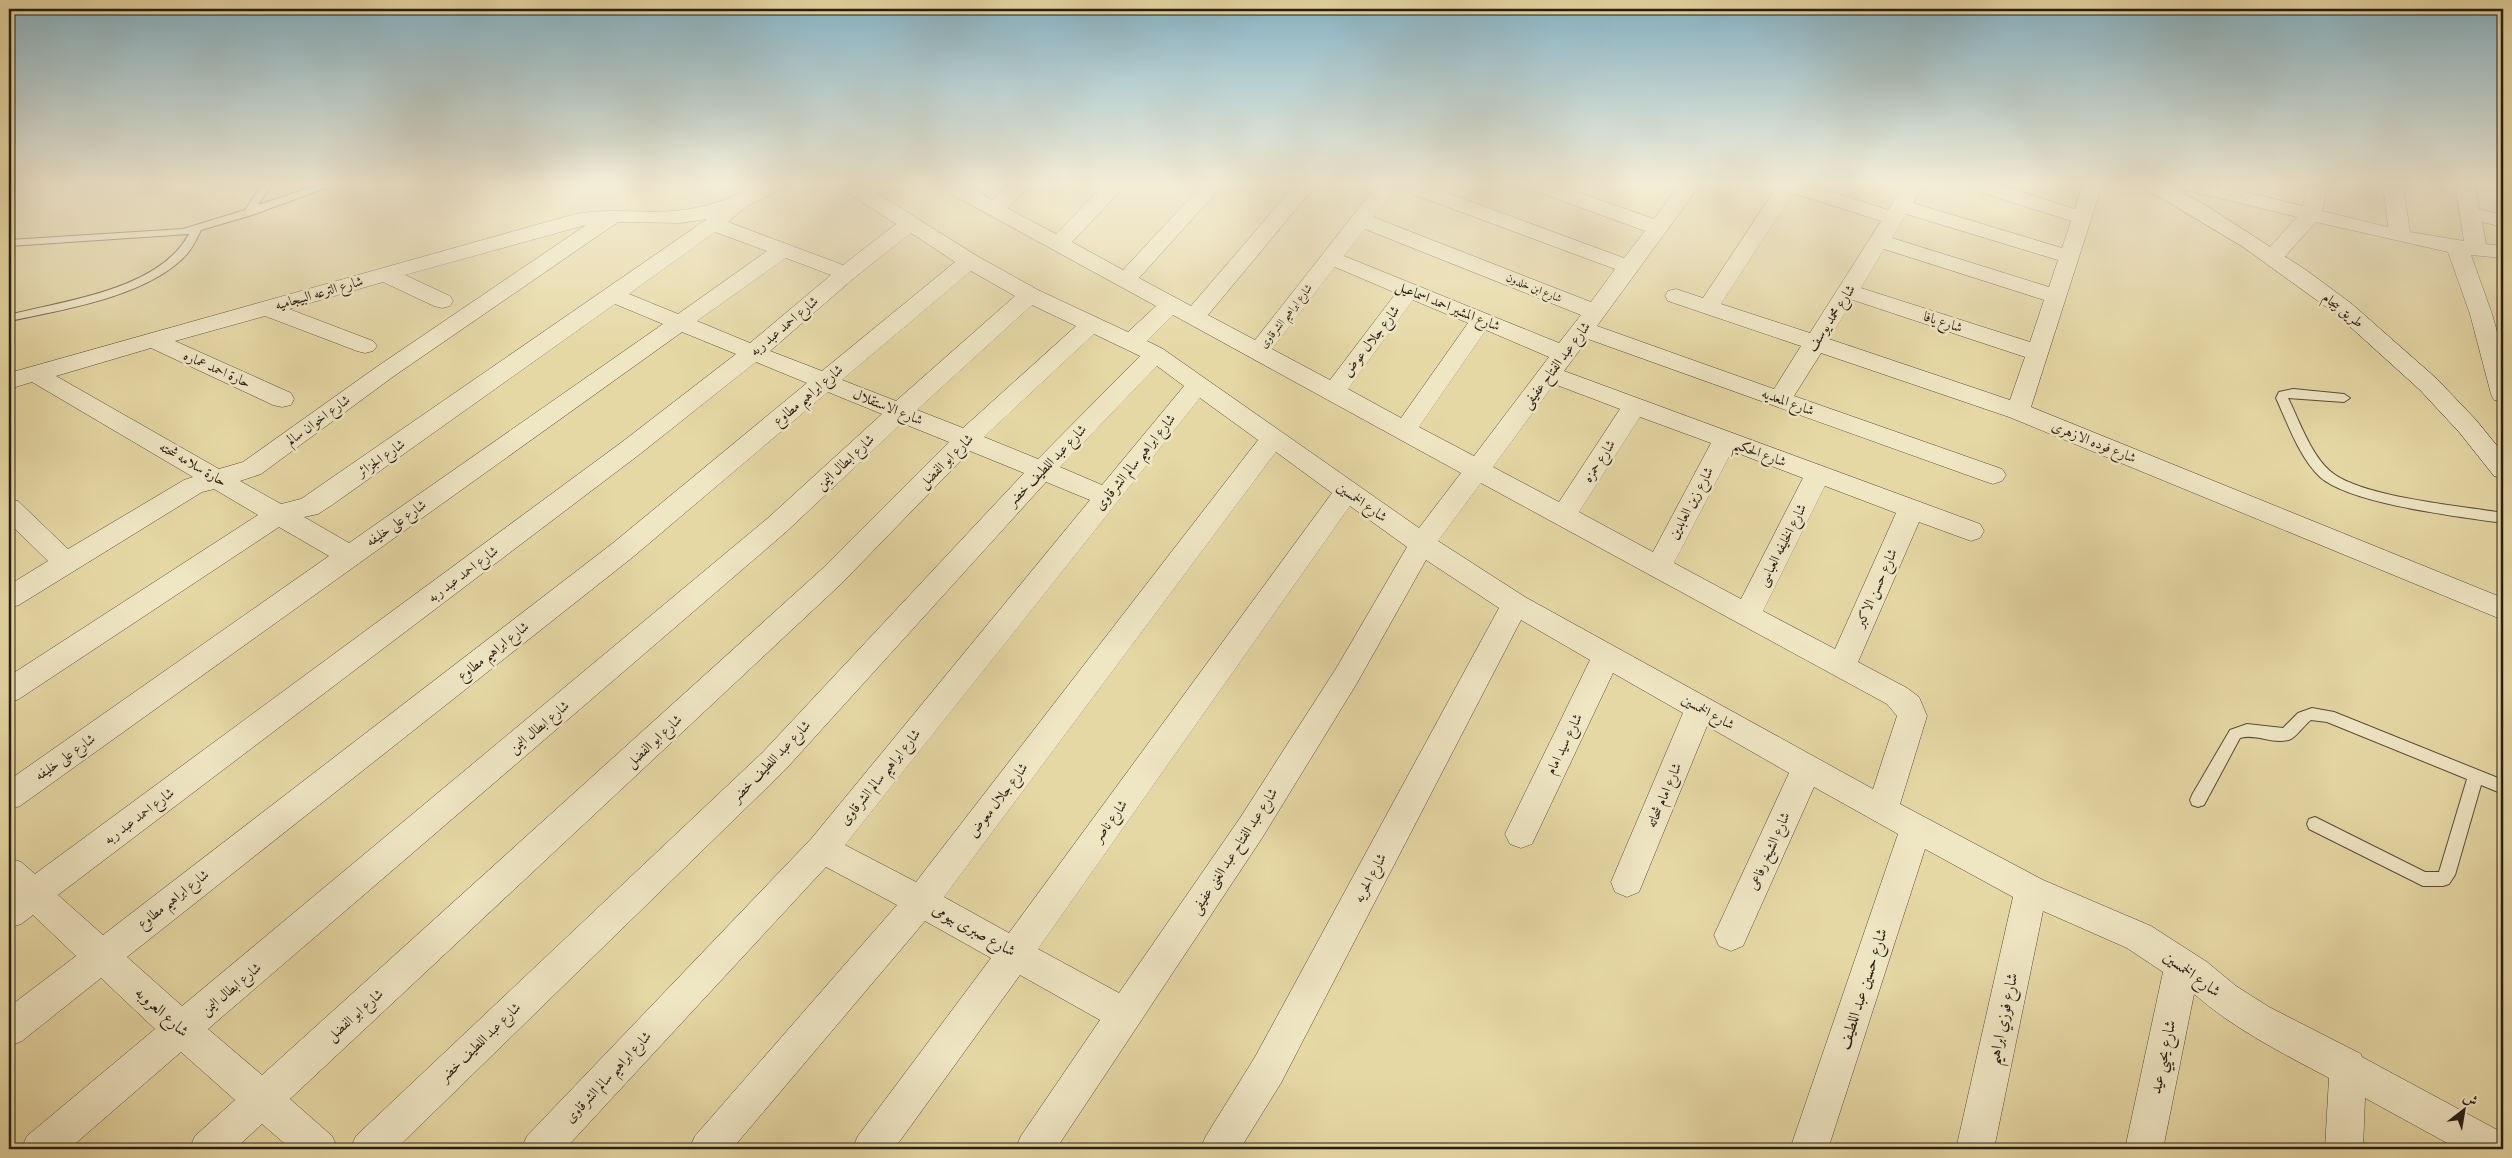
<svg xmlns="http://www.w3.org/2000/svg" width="2512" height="1158" font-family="Alegreya,Amiri,serif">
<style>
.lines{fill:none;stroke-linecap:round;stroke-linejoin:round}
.lane-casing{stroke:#574c39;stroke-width:2}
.street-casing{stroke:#574c39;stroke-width:1}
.secondary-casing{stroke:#271d15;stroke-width:1}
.lane{fill:#efe6c4;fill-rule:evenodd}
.street{fill:#efe6c4;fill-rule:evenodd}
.secondary{fill:#efe6c4;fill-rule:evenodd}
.labels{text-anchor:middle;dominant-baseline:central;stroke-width:5;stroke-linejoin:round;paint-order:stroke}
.far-street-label{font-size:11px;fill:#271d15;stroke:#efe6c4}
.street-label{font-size:14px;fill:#271d15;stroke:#efe6c4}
.near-street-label{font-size:16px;fill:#271d15;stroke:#efe6c4}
</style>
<rect width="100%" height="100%" fill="#e6d8a5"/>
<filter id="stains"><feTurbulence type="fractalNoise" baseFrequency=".004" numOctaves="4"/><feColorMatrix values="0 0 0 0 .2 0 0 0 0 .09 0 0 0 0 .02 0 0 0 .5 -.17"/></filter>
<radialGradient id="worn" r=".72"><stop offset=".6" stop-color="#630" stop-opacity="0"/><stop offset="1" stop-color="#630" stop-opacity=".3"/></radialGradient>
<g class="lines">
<g class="lane-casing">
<path id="lane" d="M262,185H272L258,205L318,185H334L252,215L201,230C197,238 193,247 187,254C149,296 63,310 9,321V315C66,300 159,290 189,234L9,246V240L183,229L245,210Z
M2293,389L2344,394L2350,398L2344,402L2288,398C2300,422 2310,453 2330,471C2359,497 2462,506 2503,513V523C2461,517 2350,504 2320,477C2299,457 2288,424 2276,398L2279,392Z
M2312,708L2334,712L2503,780V794L2481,785L2455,875L2449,884L2443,886H2423L2309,829L2307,824L2309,819L2315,817L2425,872H2439L2467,779L2327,722L2311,720C2304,725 2299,734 2291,739C2275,746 2257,733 2240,738L2204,805L2198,807L2192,805L2190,800L2192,795L2230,730L2247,724L2283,728L2298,713Z"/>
</g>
<g class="street-casing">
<path id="street" d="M758,185H785L782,189L747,206L728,222L843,265L896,224L842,189L839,185H864L977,256L1038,290L1128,332L1156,306L942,189L939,185H965L992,200L1009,185H1031L1007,208L1056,234L1104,185H1126L1072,242L1123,270L1202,185H1223L1139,278L1191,306L1295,185H1316L1208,315L1255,340L1377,185H1426L1624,258L1645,231L1530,189L1527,185H1557L1654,219L1679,185H1700L1597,326L1774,389L1801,346L1668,301L1665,296L1668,291L1676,289L1703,298L1778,185H1811L1888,210L1904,185H1924L1913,203L2062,248L2071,221L1971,189L1968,185H2000L2075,209L2082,185H2102L2031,407L2503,598V620L2009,417L1821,353L1794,396L2002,469L2006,475L2002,481L1993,484L1984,481L1588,339L1564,371L1980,524L1984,531L1980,538L1971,541L1919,522L1858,662L1907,688L1919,697L1927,716L1900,804L2043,880L2151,926L2207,962L2236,986L2269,1007L2361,1054L2362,1057L2503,1133V1149H2458L2365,1098L2363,1149H2325L2329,1078C2282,1053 2234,1029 2194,994L2163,1149H2125L2163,972L2127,948L2043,911L1994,1149H1956L2013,897L1925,849L1828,1149H1790L1898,834L1814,787L1743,946L1731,951L1719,946L1714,935L1789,773L1707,726L1639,892L1627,897L1615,892L1611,882L1683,713L1613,673L1532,844L1521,848L1510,844L1505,834L1590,660L1521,620L1281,1083L1240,1149H1200L1206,1136L1255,1057L1499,608L1426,560L1357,683L1262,838L1056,1149H1015L1021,1136L1100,1020L1020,975L894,1149H852L858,1136L991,958L925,921L732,1149H689L695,1136L897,905L826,867L565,1149H521L527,1136L811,839L1090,500L1046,482L785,770L396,1149H350L356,1136L763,752L1024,473L970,451L842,583L290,1099L332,1136L338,1149H291L262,1124L235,1149H189L195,1136L235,1100L181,1052L69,1149H21L27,1136L155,1029L101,978L22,1041L9,1046V1007L76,956L33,915L21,924L9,928V858L21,862L35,874L622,442L736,354L682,332L20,806L9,810V780L329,556L279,527L19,699L9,703V676L258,515L214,489L202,492L19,605L9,608V585L48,561L9,523V499L18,501L68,549L184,480L193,477L32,382L9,389V373L568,216C606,206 644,215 682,210C709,207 734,197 758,185ZM1397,187L1399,189L1615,269L1591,302L1373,217ZM1793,193L1881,221L1810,333L1721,304ZM1906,214L2058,260L2049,287L1892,238ZM707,219L301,499L281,504L240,481L261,474L394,376L618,222L680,223ZM586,225L378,366L243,462L219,469L56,376L151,348L273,405L282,407L291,405L294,399L291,393L175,341L265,316L357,351L365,353L373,351L377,346L373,341L289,309L383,282L434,306L442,308L450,306L453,301L450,296L405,275ZM1365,229L1581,315L1559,343L1344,256ZM715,232L767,251L678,314L629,294ZM911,233L955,262L822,371L770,351L854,278ZM1884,249L2044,300L2030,342L1861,288ZM786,258L831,275L750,343L697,321ZM1335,267L1396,293L1330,380L1272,349ZM971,271L1015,296L896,401L842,380ZM1413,300L1468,323L1401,418L1348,389ZM1853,300L2025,357L2010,400L1829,339ZM615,304L663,324L349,543L304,517L318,514L332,505ZM1032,305L1076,326L963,428L917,410ZM1173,315L1461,473L1419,528L1163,349L1147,341ZM1486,330L1549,357L1474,456L1419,427ZM1094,334L1140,356L1038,459L984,437ZM756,362L807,383L613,543L103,935L58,895L640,454ZM1157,366L1184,386L1102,485L1060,467ZM1554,384L1620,409L1559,502L1493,467ZM828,392L882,414L768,518L182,1006L127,957L633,557ZM1200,398L1258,440L916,882L845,845ZM1640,417L1711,443L1653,552L1579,512ZM902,423L949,442L822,569L262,1075L208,1029L786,532ZM1732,451L1803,478L1741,599L1674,563ZM1276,452L1332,493L1009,933L944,897ZM1481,483L1887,704L1897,716L1873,789L1525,597L1438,541ZM1825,486L1896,513L1835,649L1763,611ZM1350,506L1407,547L1337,667L1240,818L1119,993L1038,949Z
M2179,185H2216L2303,206L2308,185H2328L2322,211L2388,227L2383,185H2403L2410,232L2464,241L2455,185H2475L2479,209L2503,215V227L2482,222L2486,244L2503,246V258L2471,255L2492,314L2503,352V402L2494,400L2491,394L2470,314L2448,252L2316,222L2280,262L2272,264L2264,262L2261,257L2297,217L2182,189Z"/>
</g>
<g class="secondary-casing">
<path id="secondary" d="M2143,185H2169L2210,208L2306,270L2352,304L2437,379L2476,420L2503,453V479L2494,476L2459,432L2420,390L2336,314L2243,247L2146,189Z"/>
</g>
<use href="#lane" class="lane"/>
<use href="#street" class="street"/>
<use href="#secondary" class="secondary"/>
</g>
<linearGradient id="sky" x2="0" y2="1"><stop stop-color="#87b7cc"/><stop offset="0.53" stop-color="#f4edd6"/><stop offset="1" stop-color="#f4edd6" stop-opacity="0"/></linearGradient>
<rect width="2512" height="347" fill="url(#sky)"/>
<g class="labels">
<g class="far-street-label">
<text transform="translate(1534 288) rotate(22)">شارع ابن خلدون</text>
<text transform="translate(1286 316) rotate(-52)">شارع ابراهيم الشرقاوى</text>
</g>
<g class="street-label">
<text transform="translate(319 293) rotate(-16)">شارع الترعه البيجاميه</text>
<text transform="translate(1448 306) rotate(22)">شارع المشير احمد اسماعيل</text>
<text transform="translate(2343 310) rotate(38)">طريق بيجام</text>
<text transform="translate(1831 318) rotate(-57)">شارع محمد يوسف</text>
<text transform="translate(1943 322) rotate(18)">شارع يافا</text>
<text transform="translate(784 326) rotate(-40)">شارع احمد عبد ربه</text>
<text transform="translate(1371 341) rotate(-53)">شارع جلال عوض</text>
<text transform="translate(1556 365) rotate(-53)">شارع عبد الفتاح عفيفى</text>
<text transform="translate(217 369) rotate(24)">حارة احمد عماره</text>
<text transform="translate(808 395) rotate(-40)">شارع ابراهيم مطاوع</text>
<text transform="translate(1788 402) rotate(20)">شارع المعديه</text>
<text transform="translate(888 407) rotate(22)">شارع الاستقلال</text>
<text transform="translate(318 420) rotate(-36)">شارع اخوان سالم</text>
<text transform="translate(2094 442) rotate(22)">شارع فوده الازهرى</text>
<text transform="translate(1760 453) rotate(20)">شارع الحكيم</text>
<text transform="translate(381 458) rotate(-35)">شارع الجزائر</text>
<text transform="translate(946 461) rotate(-45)">شارع ابو الفضل</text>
<text transform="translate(1599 461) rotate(-57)">شارع حمزه</text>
<text transform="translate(845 462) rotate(-43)">شارع ابطال اليمن</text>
<text transform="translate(1135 462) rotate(-51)">شارع ابراهيم سالم الشرقاوى</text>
<text transform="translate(193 464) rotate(30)">حارة سلامه شحته</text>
<text transform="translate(1047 465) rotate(-46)">شارع عبد اللطيف خضر</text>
<text transform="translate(1362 502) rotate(35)">شارع الخمسين</text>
<text transform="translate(1691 503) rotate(-62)">شارع زين العابدين</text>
<text transform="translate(396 523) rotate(-35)">شارع على خليفه</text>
<text transform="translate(1782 545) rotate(-63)">شارع الخليفه العباسى</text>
<text transform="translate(463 574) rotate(-37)">شارع احمد عبد ربه</text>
<text transform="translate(1876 588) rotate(-66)">شارع حسن الاكبر</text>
<text transform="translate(493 651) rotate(-38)">شارع ابراهيم مطاوع</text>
<text transform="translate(1708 712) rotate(29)">شارع الخمسين</text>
<text transform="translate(539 727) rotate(-40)">شارع ابطال اليمن</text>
<text transform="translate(654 741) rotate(-43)">شارع ابو الفضل</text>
<text transform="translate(1564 744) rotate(-64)">شارع سيد امام</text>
<text transform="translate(65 757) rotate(-35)">شارع على خليفه</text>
<text transform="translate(771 761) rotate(-46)">شارع عبد اللطيف خضر</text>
<text transform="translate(880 777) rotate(-51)">شارع ابراهيم سالم الشرقاوى</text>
<text transform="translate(1664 795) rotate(-67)">شارع امام شحاته</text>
<text transform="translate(998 800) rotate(-53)">شارع جلال معوض</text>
<text transform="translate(139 816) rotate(-37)">شارع احمد عبد ربه</text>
<text transform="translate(1110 821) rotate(-54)">شارع ناصر</text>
<text transform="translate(1234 851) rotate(-57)">شارع عبد الفتاح عبد الغنى عفيفى</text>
<text transform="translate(1769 851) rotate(-66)">شارع الشيخ رفاعى</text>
<text transform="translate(1370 878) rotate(-62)">شارع الحريه</text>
<text transform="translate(173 899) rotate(-38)">شارع ابراهيم مطاوع</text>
<text transform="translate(231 989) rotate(-40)">شارع ابطال اليمن</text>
<text transform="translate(355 1015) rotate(-42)">شارع ابو الفضل</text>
<text transform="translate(480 1042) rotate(-44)">شارع عبد اللطيف خضر</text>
<text transform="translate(608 1077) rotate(-47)">شارع ابراهيم سالم الشرقاوى</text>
</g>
<g class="near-street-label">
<text transform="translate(974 930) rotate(29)">شارع صبرى بيومى</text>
<text transform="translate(2192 974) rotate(36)">شارع الخمسين</text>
<text transform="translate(1863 989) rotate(-72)">شارع حسين عبد اللطيف</text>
<text transform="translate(162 1012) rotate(42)">شارع العروبه</text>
<text transform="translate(2003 1019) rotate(-78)">شارع فوزي ابراهيم</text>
<text transform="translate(2163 1057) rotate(-78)">شارع يحيي عيد</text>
</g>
</g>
<rect width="2512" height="1158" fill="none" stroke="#e6d8a5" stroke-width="30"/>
<rect x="10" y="10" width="2492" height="1138" fill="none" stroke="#271d15" stroke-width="2.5"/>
<rect x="15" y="15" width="2482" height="1128" fill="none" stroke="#271d15"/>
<g transform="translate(2464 1110) rotate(31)" stroke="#efe6c4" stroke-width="4" paint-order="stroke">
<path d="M0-4L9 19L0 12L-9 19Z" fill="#271d15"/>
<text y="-8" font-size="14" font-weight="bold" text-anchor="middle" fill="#271d15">ش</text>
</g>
<rect width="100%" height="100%" filter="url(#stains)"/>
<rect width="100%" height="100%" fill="url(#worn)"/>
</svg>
